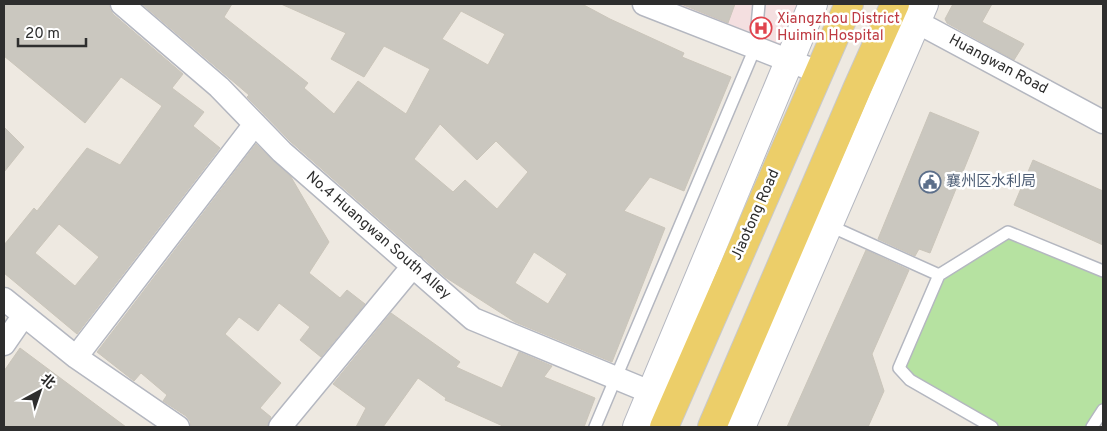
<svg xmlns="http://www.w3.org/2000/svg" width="1107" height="431" font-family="Overpass,'Noto Sans SC',sans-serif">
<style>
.medical{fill:#f4dfe0}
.green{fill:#b6e2a1}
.building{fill:#cac7bf;stroke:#cac5ba;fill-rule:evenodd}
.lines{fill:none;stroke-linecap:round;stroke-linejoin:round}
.lane-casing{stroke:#b4b7c0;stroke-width:14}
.street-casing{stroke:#b4b7c0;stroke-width:25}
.secondary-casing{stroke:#b4b7c0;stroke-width:30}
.primary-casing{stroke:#c9c9c9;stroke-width:30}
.lane{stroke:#fff;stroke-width:11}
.street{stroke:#fff;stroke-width:22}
.secondary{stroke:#fff;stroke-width:28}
.primary{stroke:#ecce69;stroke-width:28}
.labels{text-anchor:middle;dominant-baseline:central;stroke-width:5;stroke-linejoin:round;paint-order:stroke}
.health-label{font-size:15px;fill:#be3a42;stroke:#fff;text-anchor:start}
.street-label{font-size:15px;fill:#2e2e2e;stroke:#fff}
.service-label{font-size:15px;fill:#4e5e75;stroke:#fff;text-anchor:start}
</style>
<rect width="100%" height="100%" fill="#eee9e1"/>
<path class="medical" d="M670,4H804L784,53Z"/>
<path class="green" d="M1008,232L1103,271V410L1092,427H992L899,368L939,275Z"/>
<path class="building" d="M4,4H109L110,9L113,14L183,74L172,88L204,112L193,126L220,148L77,334L4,273V245L34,208L37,211L87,148L120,165L162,106L121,77L85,123L4,56ZM59,224L99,257L75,286L35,253Z
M142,4H232L224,17L308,83L304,88L334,114L358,81L406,114L430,69L384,46L364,77L331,59L346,33L281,4H582L610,19L684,53L682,57L731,77L684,191L650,177L624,211L665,228L612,362L515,322L445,277L291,142L247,97L249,95ZM461,11L505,34L488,65L442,39ZM440,124L477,160L496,141L528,172L497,209L465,180L453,192L414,159ZM534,252L567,274L548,304L515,283Z
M681,4H735L728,23Z
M953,4H992L982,22L1024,44L1014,60L947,23L945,19Z
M930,112L979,132L930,253L919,249L915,256L878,239Z
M4,127L24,147L4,172Z
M256,144L291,177L329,242L309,273L340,298L347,290L365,304L321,357L300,340L310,327L279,303L258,331L239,317L225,334L281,383L260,408L271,417L267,427H191L190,421L186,416L163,401L167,395L141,373L134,381L97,352Z
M1033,160L1103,191V245L1014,205Z
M866,250L909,270L872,354L884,391L868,427H787Z
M391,313L460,362L456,367L502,388L519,352L552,366L544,377L595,398L584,427H505L445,400L446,398L418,378L383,427H356L366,408L333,384Z
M20,348L126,427H4V371Z"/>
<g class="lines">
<g class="lane-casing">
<path id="lane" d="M828,225L939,275
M595,427L755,48L759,4
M992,427L910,380L899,368L939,275L1008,232L1103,271
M1092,427L1103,410"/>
</g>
<g class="street-casing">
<path id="street" d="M122,4L219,87L282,152L473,319L667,399
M644,4L818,72
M902,14L1103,122
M4,299L76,357L178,427
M4,344L24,315
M76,357L255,124
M280,427L413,266"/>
</g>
<g class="secondary-casing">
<path id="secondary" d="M637,427L813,4
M741,427L924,4"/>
</g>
<g class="primary-casing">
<path id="primary" d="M664,427L849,4
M712,427L857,89L895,4"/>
</g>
<use href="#lane" class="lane"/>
<use href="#street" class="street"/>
<use href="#secondary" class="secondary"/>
<use href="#primary" class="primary"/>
</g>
<defs>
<g id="hospital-ring" transform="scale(1.125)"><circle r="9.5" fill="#fff" stroke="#e0444e" stroke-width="1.5"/><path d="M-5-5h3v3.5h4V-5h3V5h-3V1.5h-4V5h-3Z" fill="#e0444e"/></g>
<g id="civic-ring" transform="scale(1.125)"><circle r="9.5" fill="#fff" stroke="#5c6f8a" stroke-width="1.5"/><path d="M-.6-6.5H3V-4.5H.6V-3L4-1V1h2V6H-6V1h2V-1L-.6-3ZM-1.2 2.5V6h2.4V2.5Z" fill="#5c6f8a"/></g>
</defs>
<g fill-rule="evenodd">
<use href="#hospital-ring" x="761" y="28"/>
<use href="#civic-ring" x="930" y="182"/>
</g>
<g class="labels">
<g class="health-label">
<text x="777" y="19">Xiangzhou District<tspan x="777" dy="17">Huimin Hospital</tspan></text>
</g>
<g class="street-label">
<text transform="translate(998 65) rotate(28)">Huangwan Road</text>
<text transform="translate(756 215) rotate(-66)">Jiaotong Road</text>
<text transform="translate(378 236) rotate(41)">No.4 Huangwan South Alley</text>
</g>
<g class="service-label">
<text x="946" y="182">襄州区水利局</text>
</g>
</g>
<rect width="1107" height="431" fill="none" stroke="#2e2e2e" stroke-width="10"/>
<g transform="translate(40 391) rotate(40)" stroke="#ffffff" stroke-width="4" paint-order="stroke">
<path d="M0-4L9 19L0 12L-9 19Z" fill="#2e2e2e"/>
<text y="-8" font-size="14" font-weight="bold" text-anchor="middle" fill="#2e2e2e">北</text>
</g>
<path d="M18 38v8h68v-8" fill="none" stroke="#2e2e2e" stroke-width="2.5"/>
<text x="25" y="38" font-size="15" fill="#2e2e2e" stroke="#ffffff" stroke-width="4" paint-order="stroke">20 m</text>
</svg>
